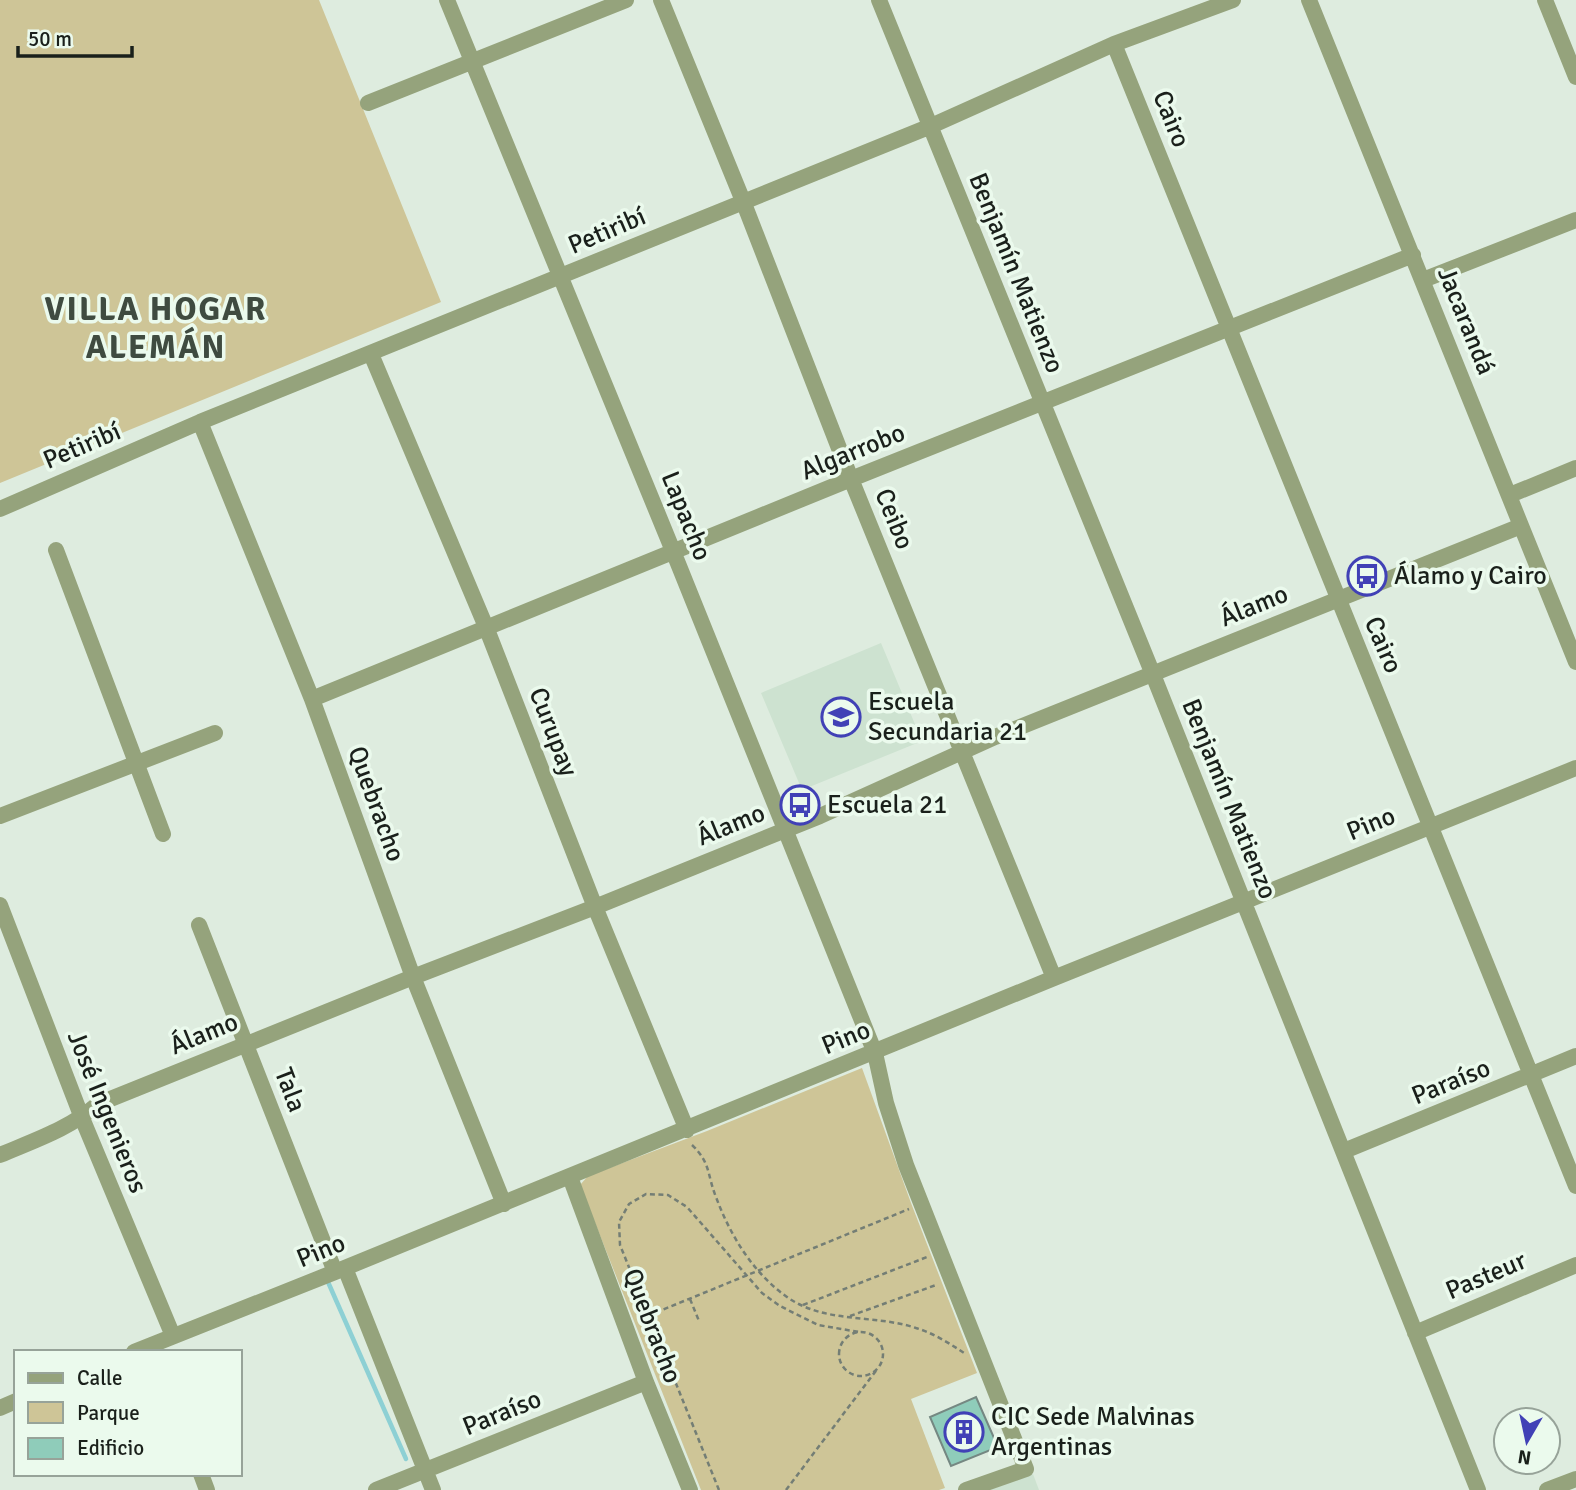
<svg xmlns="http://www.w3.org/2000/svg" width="1576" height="1490" font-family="Signika,sans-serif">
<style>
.built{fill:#cde2d0}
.green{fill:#cec597}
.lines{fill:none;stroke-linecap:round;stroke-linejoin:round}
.stream{stroke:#8dd0d4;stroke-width:4.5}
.building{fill:#8fccba;stroke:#758882;stroke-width:2}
.path{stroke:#747e75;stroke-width:2.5;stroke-dasharray:5 3.5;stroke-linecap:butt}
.street{stroke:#95a37c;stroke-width:16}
.labels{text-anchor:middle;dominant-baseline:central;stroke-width:7;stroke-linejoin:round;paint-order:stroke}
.street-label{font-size:26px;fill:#1a201b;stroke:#ebfaed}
.poi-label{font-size:26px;fill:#1a201b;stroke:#ebfaed;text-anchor:start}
.district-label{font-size:33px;font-weight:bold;letter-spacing:2px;fill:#3f4b40;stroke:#ebfaed}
</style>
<rect width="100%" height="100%" fill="#deecdf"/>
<path class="built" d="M881,643L922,741L802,790L761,693Z
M1033,1474L1039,1490H989Z"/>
<path class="green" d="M0,0H319L441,302L0,483Z
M862,1068L911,1203L977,1373L911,1399L945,1488L939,1490H701L580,1185L588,1176L707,1131Z"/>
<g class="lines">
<path class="stream" d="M328,1282L406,1459"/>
</g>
<path class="building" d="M976,1397L998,1447L951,1466L930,1417Z"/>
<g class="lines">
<path class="path" d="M692,1145C711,1163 707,1175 716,1197C730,1235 753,1273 787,1297C825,1324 874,1314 916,1328C933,1333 949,1343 964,1353
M690,1299L699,1321
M803,1305L927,1257
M850,1316L936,1285
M640,1319L909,1209
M839 1354a22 22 0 1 1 44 0a22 22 0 1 1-44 0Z
M719,1490L620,1245L619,1222L629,1204L646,1194L668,1195L687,1207L762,1293L780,1306L818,1325L859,1332
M786,1490L878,1368"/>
<path class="street" d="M447,0L673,551L875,1053L886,1103L906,1165L1026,1469L966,1490
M661,0L743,201L851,479L1054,978
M879,0L1152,672L1478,1490
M1309,0L1576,662
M1545,0L1576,77
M1114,44L1576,1186
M368,103L626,0
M1423,280L1576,220
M371,354L486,627L595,907L687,1130
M200,422L312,699L413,977L504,1204
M1510,495L1576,468
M0,509L200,422L931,126L1114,44L1233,0
M56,550L163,834
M312,699L851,479L1413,255
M0,816L215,733
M0,905L82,1118L173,1336
M199,925L335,1272
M1344,1151L1576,1056
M0,1155C35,1140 69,1129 98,1104L413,977L595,907L820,816L995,737L1521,526
M570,1177L646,1382L690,1490
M345,1268L433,1490
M1415,1333L1576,1265
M134,1352L335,1272L1054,978L1576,768
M0,1408L16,1401
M201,1474L207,1490
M376,1490L646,1382
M1547,1490L1576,1479"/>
</g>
<defs>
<g id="bus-ring" transform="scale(2.0125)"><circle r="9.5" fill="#ebfaed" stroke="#4141b6" stroke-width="1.5"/><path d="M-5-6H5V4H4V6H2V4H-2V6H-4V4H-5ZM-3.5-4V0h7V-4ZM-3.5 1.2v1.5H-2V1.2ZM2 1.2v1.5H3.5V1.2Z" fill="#4141b6"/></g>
<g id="school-ring" transform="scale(2.0125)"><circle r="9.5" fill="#ebfaed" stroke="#4141b6" stroke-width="1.5"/><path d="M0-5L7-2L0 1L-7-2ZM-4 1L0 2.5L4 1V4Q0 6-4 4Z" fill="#4141b6"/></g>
<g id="building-ring" transform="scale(2.0125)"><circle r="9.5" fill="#ebfaed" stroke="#4141b6" stroke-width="1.5"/><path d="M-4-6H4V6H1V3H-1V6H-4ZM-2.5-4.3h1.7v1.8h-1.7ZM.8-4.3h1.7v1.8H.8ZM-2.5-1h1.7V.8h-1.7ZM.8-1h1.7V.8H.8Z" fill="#4141b6"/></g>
</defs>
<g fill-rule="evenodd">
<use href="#bus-ring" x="1367" y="576"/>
<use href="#school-ring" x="841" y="717"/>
<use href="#bus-ring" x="800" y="805"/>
<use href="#building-ring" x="964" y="1432"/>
</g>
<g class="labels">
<g class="street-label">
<text transform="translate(1171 119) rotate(68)">Cairo</text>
<text transform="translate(607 231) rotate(-23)">Petiribí</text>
<text transform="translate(1016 273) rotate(68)">Benjamín Matienzo</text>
<text transform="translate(1466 321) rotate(68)">Jacarandá</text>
<text transform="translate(82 446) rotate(-23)">Petiribí</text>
<text transform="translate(853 452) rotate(-22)">Algarrobo</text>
<text transform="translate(686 516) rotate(68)">Lapacho</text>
<text transform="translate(894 519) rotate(68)">Ceibo</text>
<text transform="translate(1254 606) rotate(-22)">Álamo</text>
<text transform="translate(1383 645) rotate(67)">Cairo</text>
<text transform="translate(553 732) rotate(69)">Curupay</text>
<text transform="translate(1229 799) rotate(68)">Benjamín Matienzo</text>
<text transform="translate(376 804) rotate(70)">Quebracho</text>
<text transform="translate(1371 824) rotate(-22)">Pino</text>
<text transform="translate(731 825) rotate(-22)">Álamo</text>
<text transform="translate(204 1034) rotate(-22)">Álamo</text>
<text transform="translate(846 1038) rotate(-22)">Pino</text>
<text transform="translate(1451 1082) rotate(-22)">Paraíso</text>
<text transform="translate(290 1090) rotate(69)">Tala</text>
<text transform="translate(107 1112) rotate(68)">José Ingenieros</text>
<text transform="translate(321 1251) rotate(-22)">Pino</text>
<text transform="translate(1486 1276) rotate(-23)">Pasteur</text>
<text transform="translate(652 1326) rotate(69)">Quebracho</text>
<text transform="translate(502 1413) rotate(-22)">Paraíso</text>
</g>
<g class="poi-label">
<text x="1394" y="576">Álamo y Cairo</text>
<text x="868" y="702">Escuela<tspan x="868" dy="30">Secundaria 21</tspan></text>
<text x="827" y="805">Escuela 21</text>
<text x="991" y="1417">CIC Sede Malvinas<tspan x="991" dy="30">Argentinas</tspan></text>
</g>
<g class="district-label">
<text x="156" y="309">VILLA HOGAR<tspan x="156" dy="38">ALEMÁN</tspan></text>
</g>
</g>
<rect x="14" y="1350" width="228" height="126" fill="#ebfaed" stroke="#97a399" stroke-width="2"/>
<rect x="28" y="1373" width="35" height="10" fill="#95a37c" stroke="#97a399" stroke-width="2"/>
<text x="77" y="1385" font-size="21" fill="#1a201b">Calle</text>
<rect x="28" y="1402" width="35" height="21" fill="#cec597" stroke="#97a399" stroke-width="2"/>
<text x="77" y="1420" font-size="21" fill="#1a201b">Parque</text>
<rect x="28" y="1438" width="35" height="21" fill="#8fccba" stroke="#97a399" stroke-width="2"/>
<text x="77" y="1455" font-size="21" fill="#1a201b">Edificio</text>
<g transform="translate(1527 1441) rotate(189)"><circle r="33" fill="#ebfaed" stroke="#97a399" stroke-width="2"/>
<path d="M0-5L12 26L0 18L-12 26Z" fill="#4141b6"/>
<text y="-10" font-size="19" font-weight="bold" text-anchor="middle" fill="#1a201b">N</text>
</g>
<path d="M18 46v10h114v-10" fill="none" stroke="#1a201b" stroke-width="3.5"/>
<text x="28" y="46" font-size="21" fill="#1a201b" stroke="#ebfaed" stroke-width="5" paint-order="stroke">50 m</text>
</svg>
